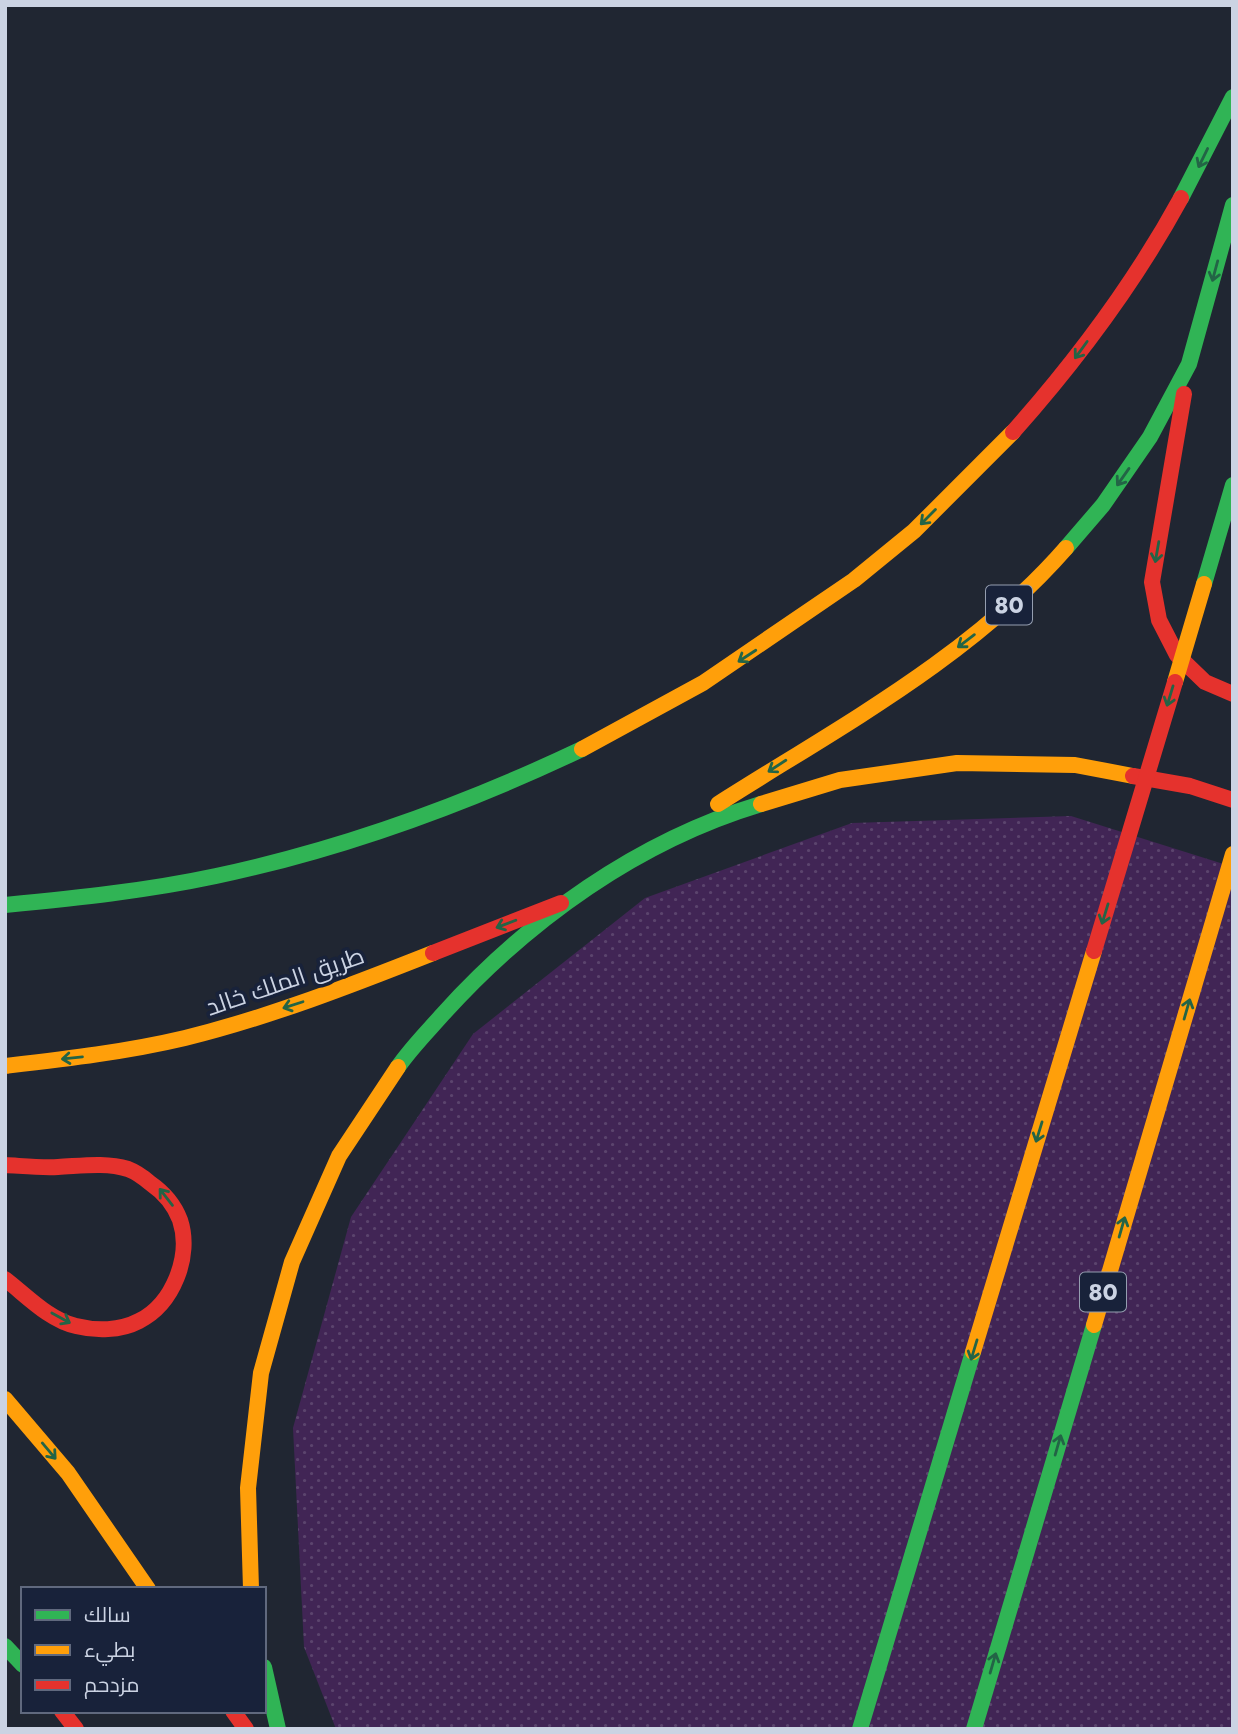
<svg xmlns="http://www.w3.org/2000/svg" width="1238" height="1734" font-family="Jost,Cairo,sans-serif">
<style>
.grass{fill:url(#grass-dots)}
.lines{fill:none;stroke-linecap:round;stroke-linejoin:round}
.fast{stroke:#30b455;stroke-width:16}
.slow{stroke:#ff9f0a;stroke-width:16}
.jam{stroke:#e5322d;stroke-width:16}
.fast-bridge{stroke:#30b455;stroke-width:16}
.slow-bridge{stroke:#ff9f0a;stroke-width:16}
.jam-bridge{stroke:#e5322d;stroke-width:16}
.oneway{stroke:#236446}
.labels{text-anchor:middle;dominant-baseline:central;stroke-width:7;stroke-linejoin:round;paint-order:stroke}
.shield{fill:#18223a;stroke:#959eb0;stroke-width:2}
.shield-label{font-size:23px;font-weight:bold;fill:#cbd3e3}
.street-label{font-size:24px;fill:#cbd3e3;stroke:#18223a}
</style>
<defs>
<pattern id="grass-dots" width="8" height="8" patternUnits="userSpaceOnUse" patternTransform="scale(1.75)"><rect width="8" height="8" fill="#412555"/><path d="M2 2h.1M6 6h.1" fill="none" stroke="#5b446d" stroke-width="1.8" stroke-linecap="round"/></pattern>
</defs>
<rect width="100%" height="100%" fill="#202632"/>
<path class="grass" d="M1071,816L1233,867V1729H336L304,1647L293,1428L351,1217L473,1034L645,898L852,823Z"/>
<g class="lines">
<path class="fast" d="M1181,198L1233,97
M1066,548L1103,505L1150,437L1189,364L1233,205
M1204,584L1233,485
M5,905C76,898 146,891 216,876C343,849 464,805 582,749
M398,1067C411,1048 428,1031 443,1014C529,919 638,841 761,804
M5,1646L23,1665
M264,1667L278,1729
M974,1729L1094,1325"/>
<path class="slow" d="M582,749L703,683L854,580L914,531L1013,432
M718,804C839,727 971,657 1066,548
M761,804L840,780L957,763L1075,765L1133,776
M5,1066C65,1059 126,1052 185,1038C270,1017 352,985 433,953
M1094,1325L1233,854
M5,1399L68,1473L148,1589
M251,1589L248,1488L261,1373L292,1262L339,1156L398,1067"/>
<path class="jam" d="M1184,394L1152,582L1159,620L1177,655L1205,682L1233,694
M1013,432C1077,360 1134,284 1181,198
M1133,776L1190,786L1233,800
M433,953L561,903
M5,1165C23,1166 41,1168 58,1167C81,1166 105,1162 128,1169C136,1172 143,1177 150,1183C163,1192 174,1204 180,1220C192,1256 173,1304 139,1321C120,1331 96,1331 76,1326C49,1320 26,1295 5,1279
M62,1711L76,1729
M233,1711L246,1729"/>
<path class="fast-bridge" d="M860,1729L973,1352"/>
<path class="slow-bridge" d="M1175,682L1204,584
M973,1352L1094,951"/>
<path class="jam-bridge" d="M1094,951L1175,682"/>
</g>
<defs><path id="oneway-shaft" d="M-6 0H5M1.5-3L5.5 0L1.5 3" fill="none" stroke-width="1.6" stroke-linecap="round" stroke-linejoin="round" transform="scale(1.75)"/></defs>
<g class="oneway">
<use href="#oneway-shaft" transform="translate(1203 158) rotate(116)"/>
<use href="#oneway-shaft" transform="translate(1215 271) rotate(105)"/>
<use href="#oneway-shaft" transform="translate(1081 350) rotate(126)"/>
<use href="#oneway-shaft" transform="translate(1123 477) rotate(125)"/>
<use href="#oneway-shaft" transform="translate(928 517) rotate(135)"/>
<use href="#oneway-shaft" transform="translate(1157 552) rotate(100)"/>
<use href="#oneway-shaft" transform="translate(966 641) rotate(143)"/>
<use href="#oneway-shaft" transform="translate(747 656) rotate(147)"/>
<use href="#oneway-shaft" transform="translate(1170 696) rotate(107)"/>
<use href="#oneway-shaft" transform="translate(777 766) rotate(147)"/>
<use href="#oneway-shaft" transform="translate(1105 914) rotate(107)"/>
<use href="#oneway-shaft" transform="translate(506 924) rotate(159)"/>
<use href="#oneway-shaft" transform="translate(293 1005) rotate(162)"/>
<use href="#oneway-shaft" transform="translate(1187 1009) rotate(-74)"/>
<use href="#oneway-shaft" transform="translate(72 1058) rotate(174)"/>
<use href="#oneway-shaft" transform="translate(1039 1132) rotate(107)"/>
<use href="#oneway-shaft" transform="translate(166 1197) rotate(-128)"/>
<use href="#oneway-shaft" transform="translate(1122 1227) rotate(-74)"/>
<use href="#oneway-shaft" transform="translate(61 1318) rotate(29)"/>
<use href="#oneway-shaft" transform="translate(974 1350) rotate(107)"/>
<use href="#oneway-shaft" transform="translate(1058 1445) rotate(-74)"/>
<use href="#oneway-shaft" transform="translate(49 1451) rotate(50)"/>
<use href="#oneway-shaft" transform="translate(993 1663) rotate(-74)"/>
</g>
<g class="labels">
<g class="shield">
<rect x="986" y="585.5" width="46" height="39" rx="5"/>
<rect x="1080" y="1272.5" width="46" height="39" rx="5"/>
</g>
<g class="shield-label">
<text x="1009" y="605">80</text>
<text x="1103" y="1292">80</text>
</g>
<g class="street-label">
<text transform="translate(285 981) rotate(-19)">طريق الملك خالد</text>
</g>
</g>
<rect width="1238" height="1734" fill="none" stroke="#cbd3e3" stroke-width="14"/>
<rect x="21" y="1587" width="245" height="126" fill="#18223a" stroke="#60697e" stroke-width="2"/>
<rect x="35" y="1610" width="35" height="10" fill="#30b455" stroke="#60697e" stroke-width="2"/>
<text x="84" y="1622" font-size="21" fill="#cbd3e3">سالك</text>
<rect x="35" y="1645" width="35" height="10" fill="#ff9f0a" stroke="#60697e" stroke-width="2"/>
<text x="84" y="1657" font-size="21" fill="#cbd3e3">بطيء</text>
<rect x="35" y="1680" width="35" height="10" fill="#e5322d" stroke="#60697e" stroke-width="2"/>
<text x="84" y="1692" font-size="21" fill="#cbd3e3">مزدحم</text>
</svg>
